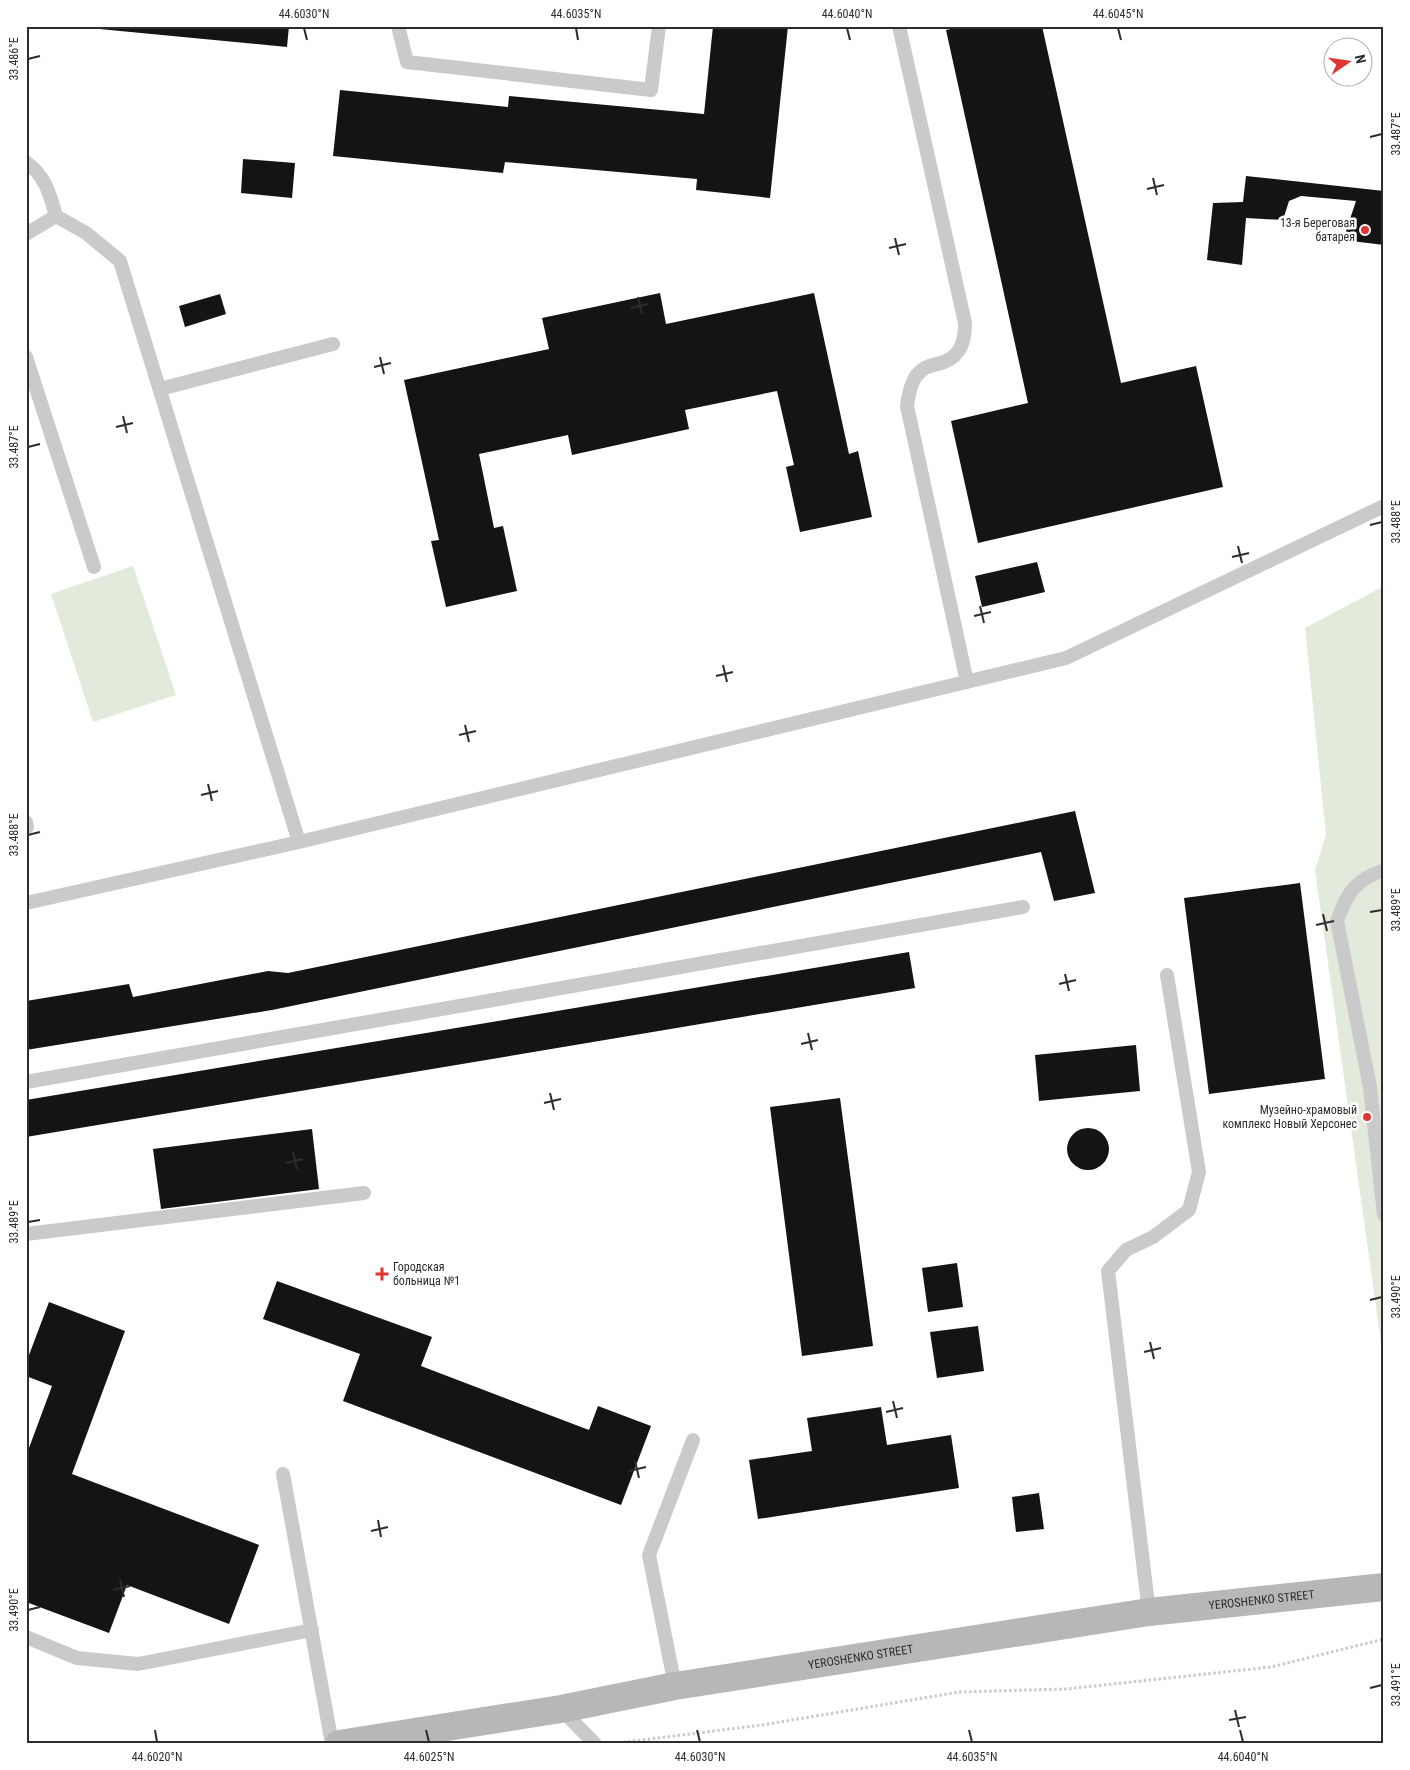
<svg xmlns="http://www.w3.org/2000/svg" width="1410" height="1770" font-family="'Roboto Condensed',sans-serif">
<style>
.green{fill:#e2ebdb}
.building{fill:#141414}
.lines{fill:none;stroke-linecap:round;stroke-linejoin:round}
.path{stroke:#cacaca;stroke-width:3;stroke-dasharray:2.5 2.5;stroke-linecap:butt}
.lane{stroke:#cacaca;stroke-width:14}
.secondary{stroke:#b7b7b7;stroke-width:28}
.ticks{fill:none;stroke:#2d2d2d;stroke-width:2}
.poi-dot{fill:#e13533;stroke:#fff;stroke-width:2}
.labels{text-anchor:middle;dominant-baseline:central;stroke-width:5;stroke-linejoin:round;paint-order:stroke}
.poi-label{font-size:12px;fill:#2d2d2d;stroke:#fff;text-anchor:end}
.street-label{font-size:12px;fill:#2d2d2d;stroke:#fff}
.neatline{fill:none;stroke:#2d2d2d;stroke-width:2}
.ticks-label{font-size:12px;text-anchor:middle;fill:#2d2d2d}
</style>
<rect width="100%" height="100%" fill="#fff"/>
<path class="green" d="M133,566L176,695L93,722L51,594Z
M1384,586V1364L1315,870L1326,835L1305,628Z"/>
<path class="building" d="M68,26H289L287,47Z
M713,26H788L770,198L696,190L697,179L505,162L503,173L333,156L340,90L508,107L509,96L704,114Z
M964,26H1042L1121,383L1196,366L1223,487L978,543L951,421L1028,403L946,30Z
M243,159L295,163L292,198L241,193Z
M1246,176L1384,191V245L1343,240L1356,201L1301,196L1289,201L1283,220L1246,218L1242,265L1207,260L1213,203L1243,202Z
M660,293L666,324L814,293L849,454L858,451L872,517L800,532L786,467L794,465L777,391L685,410L689,429L572,455L568,435L479,454L494,528L503,526L517,591L446,607L431,541L439,540L404,380L549,349L542,318Z
M220,294L226,314L185,327L179,306Z
M1037,562L1045,592L982,607L975,576Z
M1075,811L1095,893L1054,901L1041,852L272,1010L26,1050V1001L129,984L133,997L268,971L288,973Z
M1300,883L1325,1079L1209,1094L1184,898Z
M909,952L915,988L26,1137V1100Z
M1136,1045L1140,1091L1039,1101L1035,1055Z
M840,1098L873,1346L802,1356L770,1107Z
M1067 1149a21 21 0 1 1 42 0a21 21 0 1 1-42 0Z
M312,1129L319,1189L161,1209L153,1149Z
M957,1263L963,1307L928,1312L922,1268Z
M277,1281L432,1337L421,1366L589,1430L598,1406L651,1426L621,1505L343,1401L360,1354L263,1319Z
M49,1302L125,1331L72,1474L259,1545L229,1624L127,1585L109,1633L26,1602V1456L52,1386L26,1376V1363Z
M978,1326L984,1371L937,1378L930,1332Z
M881,1407L887,1445L951,1435L959,1488L758,1519L749,1460L812,1451L807,1418Z
M1039,1493L1044,1529L1016,1532L1012,1497Z"/>
<g class="lines">
<path class="path" d="M618,1743L762,1725L959,1692L1066,1689L1271,1667L1384,1639"/>
<path class="lane" d="M398,26L407,62L651,90L659,26
M899,26L965,323C965,339 962,355 944,362C938,364 931,365 925,368C912,375 909,392 907,406L967,682
M26,162C46,177 49,192 56,216L86,233L120,261L299,842
M26,234L56,216
M26,357L94,567
M160,389L333,344
M26,822L27,827
M1384,870C1355,880 1347,893 1337,921L1370,1087L1384,1215
M26,903L299,842L1066,658L1384,506
M26,1082L1023,907
M26,1234L364,1193
M283,1474L332,1744
M1149,1612L1108,1271L1126,1250L1153,1237L1189,1210L1199,1172L1167,975
M26,1637L77,1658L138,1664L312,1630
M675,1686L649,1555L693,1440
M561,1709L595,1744"/>
<path class="secondary" id="s1" d="M339,1744L561,1709L675,1686L1149,1612L1384,1587"/>
</g>
<path class="ticks" d="M304,28L307,40M576,28L578,40M847,28L850,40M1118,28L1121,40M28,59L40,56M1370,137L1382,134M1153,178L1157,195M1147,189L1164,185M895,238L899,255M889,248L906,244M638,297L642,314M631,308L648,304M380,357L384,374M374,367L391,363M123,416L127,433M116,427L133,423M28,447L40,444M1370,525L1382,522M1238,546L1242,563M1232,557L1249,553M980,606L984,623M974,616L991,612M723,665L727,682M716,676L733,672M465,725L469,742M459,735L476,731M208,784L212,801M201,795L218,791M28,835L40,832M1370,912L1382,910M1323,914L1327,931M1316,925L1334,921M1065,974L1069,991M1059,984L1076,980M808,1033L812,1050M801,1044L818,1040M550,1093L554,1110M544,1103L561,1099M293,1152L297,1169M286,1163L303,1159M28,1222L40,1220M1370,1300L1382,1297M1150,1342L1154,1359M1144,1352L1161,1348M893,1401L897,1418M886,1412L903,1408M635,1461L639,1478M629,1471L646,1467M378,1520L381,1537M371,1531L388,1527M120,1580L124,1597M113,1590L130,1586M28,1610L40,1607M1370,1688L1382,1685M1235,1710L1239,1727M1229,1720L1246,1717M155,1730L157,1742M426,1730L429,1742M697,1730L700,1742M969,1730L972,1742M1240,1730L1243,1742"/>
<g class="poi-dot">
<circle cx="1365" cy="230" r="5"/>
<circle cx="1367" cy="1117" r="5"/>
<path d="M379.5 1266.5h5v5h5v5h-5v5h-5v-5h-5v-5h5z"/>
</g>
<g class="labels">
<g class="poi-label">
<text x="1355" y="223">13-я Береговая<tspan x="1355" dy="14">батарея</tspan></text>
<text x="1357" y="1110">Музейно-храмовый<tspan x="1357" dy="14">комплекс Новый Херсонес</tspan></text>
<text x="393" y="1267" text-anchor="start">Городская<tspan x="393" dy="14">больница №1</tspan></text>
</g>
<g class="street-label">
<text stroke="none"><textPath href="#s1" startOffset="934">YEROSHENKO STREET</textPath></text>
<text stroke="none"><textPath href="#s1" startOffset="529">YEROSHENKO STREET</textPath></text>
</g>
</g>
<rect width="1410" height="1770" fill="none" stroke="#ffffff" stroke-width="55"/>
<g transform="translate(1348 62) rotate(77)"><circle r="24" fill="#ffffff" stroke="#ababab"/>
<path d="M0-4L9 19L0 12L-9 19Z" fill="#e13533"/>
<text y="-8" font-size="14" font-weight="bold" text-anchor="middle" fill="#2d2d2d">N</text>
</g>
<rect x="28" y="28" width="1354" height="1714" class="neatline"/>
<g class="ticks-label">
<text x="304" y="18">44.6030°N</text>
<text x="576" y="18">44.6035°N</text>
<text x="847" y="18">44.6040°N</text>
<text x="1118" y="18">44.6045°N</text>
<text transform="translate(14 59) rotate(-90)" y="4">33.486°E</text>
<text transform="translate(1396 134) rotate(-90)" y="4">33.487°E</text>
<text transform="translate(14 447) rotate(-90)" y="4">33.487°E</text>
<text transform="translate(1396 522) rotate(-90)" y="4">33.488°E</text>
<text transform="translate(14 835) rotate(-90)" y="4">33.488°E</text>
<text transform="translate(1396 910) rotate(-90)" y="4">33.489°E</text>
<text transform="translate(14 1222) rotate(-90)" y="4">33.489°E</text>
<text transform="translate(1396 1297) rotate(-90)" y="4">33.490°E</text>
<text transform="translate(14 1610) rotate(-90)" y="4">33.490°E</text>
<text transform="translate(1396 1685) rotate(-90)" y="4">33.491°E</text>
<text x="157" y="1761">44.6020°N</text>
<text x="429" y="1761">44.6025°N</text>
<text x="700" y="1761">44.6030°N</text>
<text x="972" y="1761">44.6035°N</text>
<text x="1243" y="1761">44.6040°N</text>
</g>
</svg>
